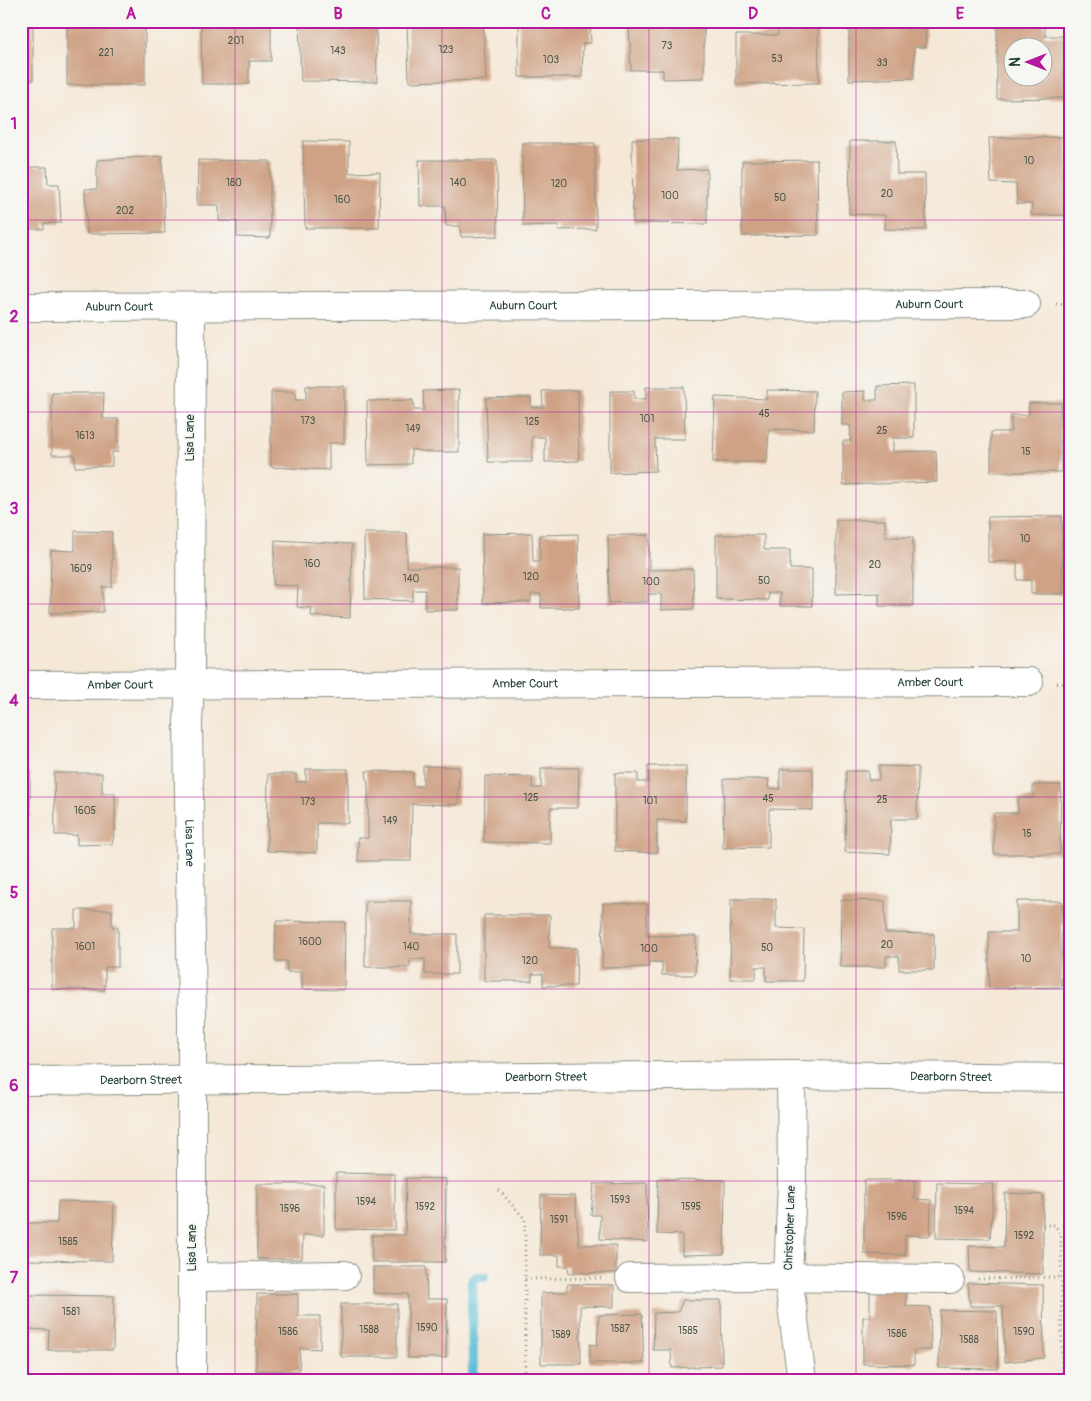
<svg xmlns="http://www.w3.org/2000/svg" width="1091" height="1401" font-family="Pangolin,sans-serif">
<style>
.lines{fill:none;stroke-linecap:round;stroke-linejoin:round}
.stream{stroke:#58bdd6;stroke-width:10}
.building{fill:#cfa285;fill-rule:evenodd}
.minor-casing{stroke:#8a9286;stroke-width:30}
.path{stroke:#8a9286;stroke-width:3;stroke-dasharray:1 4;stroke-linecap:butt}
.minor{stroke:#fff;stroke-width:28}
.grid{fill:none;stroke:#b5179e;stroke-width:1;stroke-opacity:0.55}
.labels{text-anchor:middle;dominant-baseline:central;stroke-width:4;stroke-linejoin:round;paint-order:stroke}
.number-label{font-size:10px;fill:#4b5648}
.street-label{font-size:12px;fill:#1f3d34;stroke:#f6f6f2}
.neatline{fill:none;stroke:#b5179e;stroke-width:2}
.grid-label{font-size:16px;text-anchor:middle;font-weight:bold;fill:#b5179e}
</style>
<rect width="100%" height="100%" fill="#f6f6f2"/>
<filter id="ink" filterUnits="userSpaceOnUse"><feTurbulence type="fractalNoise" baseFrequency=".02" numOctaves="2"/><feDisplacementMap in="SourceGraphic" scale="10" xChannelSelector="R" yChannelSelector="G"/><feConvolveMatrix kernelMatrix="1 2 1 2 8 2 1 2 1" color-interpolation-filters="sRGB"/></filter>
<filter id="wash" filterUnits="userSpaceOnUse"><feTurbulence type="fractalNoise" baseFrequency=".0096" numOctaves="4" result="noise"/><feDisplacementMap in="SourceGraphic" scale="20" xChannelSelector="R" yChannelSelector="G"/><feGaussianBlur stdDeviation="1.12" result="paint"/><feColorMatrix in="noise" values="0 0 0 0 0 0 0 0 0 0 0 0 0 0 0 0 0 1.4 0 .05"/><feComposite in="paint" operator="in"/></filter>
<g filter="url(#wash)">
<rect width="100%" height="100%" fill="#f5e8d7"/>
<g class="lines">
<path class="stream" d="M473,1380L472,1282L476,1277H484"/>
</g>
<g id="blocks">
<path class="building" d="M21,21H33V80H21Z
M67,21H145V85H67Z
M201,21H271V61H249V84H202Z
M299,21H376L377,82L301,81Z
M407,21H483L486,80L409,82Z
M549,21H590L591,43H583L582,77H519V23H549Z
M629,21H704V78L663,79V70H631Z
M778,21H818L819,83L736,84V35H778Z
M879,21H925L926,47H914V78L849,80V29H879Z
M997,21H1045V36H1063L1065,98L997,99ZM1014,48H1044V78H1014Z
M1067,137L1070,215H1031L1032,204H1017L1016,184L991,183L989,138Z
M632,139H678L677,170L707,169V224L633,223Z
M303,141L349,142V173L380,172L379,228H305Z
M850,141H896L897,174H925L926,230L885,229V215L849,214Z
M522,143H595L596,229L558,230L559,225L523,226Z
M162,156L165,233L87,234L85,189H97V160Z
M198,160L270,161V238L237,237V221H219V205H197Z
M419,160H497L498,236L461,237L460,226H446L445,206H420Z
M817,160L818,235L742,236V161Z
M21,167H47L48,184H59L61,223H44V229H21Z
M914,385V438H893V452L936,451L937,482L843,485V441H851L850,425H842V392L865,391V400H877V386Z
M306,386H344V443H329V470L271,467V392H295V400H306Z
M646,387H684L685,439H655L656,471L610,473V391H634V399H646Z
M459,390V452H427L411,449V464L368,465L367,401L413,400L414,410H424L423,391Z
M578,390L579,461L545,462V437H532V462H488L486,398L531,397V407H543L542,391Z
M767,390L815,391L814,430L769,429L767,462H713L715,397L767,399Z
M52,393H104L103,419H118V452H112V466L75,467V455H52Z
M1029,403H1061V472H991V432H1011V415H1029Z
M1062,516L1063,594H1031V580H1017V561L988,562V517Z
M836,520H885V537H913V606H879V593L836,594Z
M75,531L112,532V587H103V612L50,613L51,550L75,551Z
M364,533H407V567H458V610H425V590H413V601L365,599Z
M532,533L533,561H540V535L578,534L579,608H541V594H531V602L483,603L482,534Z
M608,535H649V570L693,569L694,609L661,610V594H648V602L609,603Z
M716,535H764V550H790V569H812V606H780V593H768V600L716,599Z
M275,540L352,544L350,618L311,616L312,608L297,607L298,586L273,585Z
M21,568H25V613H21Z
M423,766L459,767L458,805L412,804L411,861H358V838H368V787L366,771L413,772V786H423Z
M648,766H686V821L657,820V853L615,851V773H638V782H648Z
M879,766L918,767L917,819H891L890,854L845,852L846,771H868V780H879Z
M541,768H579L578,808H550V843L484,842L485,776L532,777V788H541Z
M306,769H348V823H317V853L267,851L268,774H296V782H306Z
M780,769H813V810L769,809V847L723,848L724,779H769L768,788L780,789Z
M21,772H30V816H21Z
M54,773H102V793H115V830L112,844L77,845V835H55Z
M1033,785H1061L1060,854H994V813H1018V798H1033Z
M731,899H776V928L804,929L803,981H766V967H756V979H730Z
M841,900L885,901V933L934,934V970H899V956H886V967H840Z
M365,901H411V934H457V974H425V959H410V967H365Z
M1017,901H1062V987L989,988V932H1017Z
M603,903L647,904V936H696L695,975H662V962H649V967L602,968Z
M76,910H112V927H118V967H105V990L52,989V928H76Z
M484,915H550L549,948H577L576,986H543V974H532V981H484Z
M276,921L345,922L344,990L302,989V972H287V961H275Z
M21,936H23V982H21Z
M336,1173L395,1174V1230L336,1229Z
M406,1178L446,1179L445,1262H372V1235H405Z
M658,1179L725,1180L724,1254L682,1255V1235L657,1234Z
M864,1180H915L914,1199L931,1200L930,1236L905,1235V1255L864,1254Z
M647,1183L648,1242L600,1239V1215H591L594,1184Z
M937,1183L994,1184L990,1239L936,1238Z
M257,1184H324V1235H303L302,1259H257Z
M1005,1193L1043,1195V1274L970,1272L969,1246L1004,1247Z
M541,1195L575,1196L579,1245H616V1273H569L568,1266H559V1255H540Z
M58,1201L114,1202L112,1261L23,1260L22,1223H57Z
M373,1267H426L427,1299H447L446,1358H408V1294L373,1293Z
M968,1283L1043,1285L1044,1358L1005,1362L1003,1306H970Z
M568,1284L614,1285V1307L580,1306L581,1364H541V1293L566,1292Z
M870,1287L906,1288V1306L930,1307L931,1350H914V1365L863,1364V1317H870Z
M257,1294H298V1316H320V1349L300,1348L299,1371L256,1370Z
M28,1295L114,1296L113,1350H48L49,1330L27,1329Z
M683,1300H721L722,1366L672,1368L671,1350H653L654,1313L678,1312Z
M341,1304H397V1357H341Z
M940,1310L997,1311L998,1369L939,1368Z
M642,1314L644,1363H590V1344L597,1345L599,1315Z"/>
</g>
</g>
<g filter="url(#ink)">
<use href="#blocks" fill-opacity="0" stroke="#8a9286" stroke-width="1"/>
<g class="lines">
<g class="minor-casing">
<g id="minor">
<path id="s1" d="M21,307L1026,304"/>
<path id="s2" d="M191,307L190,684L188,722L192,1018V1380"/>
<path id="s3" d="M21,685L1029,682"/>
<path d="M791,1075L792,1181L788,1277L802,1380"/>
<path id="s4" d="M21,1081L791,1075L1070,1078"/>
<path d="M192,1277L345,1275"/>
<path d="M630,1278L754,1277L950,1279"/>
</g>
</g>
<path class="path" d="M1056,304L1070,305
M1057,683L1070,684
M499,1190L525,1219V1380
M1043,1225H1055L1061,1236L1062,1380
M525,1279L602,1278
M978,1279L1060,1277
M1061,1362H1070"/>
<use href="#minor" class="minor"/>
</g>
</g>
<path class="grid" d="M235,21V1380M442,21V1380M649,21V1380M856,21V1380M21,220H1070M21,412H1070M21,604H1070M21,797H1070M21,989H1070M21,1181H1070"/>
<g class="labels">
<g class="number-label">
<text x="236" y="41">201</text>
<text x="667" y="46">73</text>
<text x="446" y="50">123</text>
<text x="338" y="51">143</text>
<text x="106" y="53">221</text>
<text x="777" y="59">53</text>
<text x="551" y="60">103</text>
<text x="882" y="63">33</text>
<text x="1029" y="161">10</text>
<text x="234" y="183">180</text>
<text x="458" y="183">140</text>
<text x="559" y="184">120</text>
<text x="887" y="194">20</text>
<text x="670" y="196">100</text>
<text x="780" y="198">50</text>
<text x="342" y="200">160</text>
<text x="125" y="211">202</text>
<text x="764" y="414">45</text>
<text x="647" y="419">101</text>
<text x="308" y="421">173</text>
<text x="532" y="422">125</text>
<text x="413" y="429">149</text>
<text x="882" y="431">25</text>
<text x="85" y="436">1613</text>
<text x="1026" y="452">15</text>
<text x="1025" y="539">10</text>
<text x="312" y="564">160</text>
<text x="875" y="565">20</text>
<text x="81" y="569">1609</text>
<text x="531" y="577">120</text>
<text x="411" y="579">140</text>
<text x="764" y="581">50</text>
<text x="651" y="582">100</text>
<text x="531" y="798">125</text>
<text x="768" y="799">45</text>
<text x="882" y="800">25</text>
<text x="650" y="801">101</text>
<text x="308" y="802">173</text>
<text x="85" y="811">1605</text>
<text x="390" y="821">149</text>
<text x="1027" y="834">15</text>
<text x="310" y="942">1600</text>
<text x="887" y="945">20</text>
<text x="85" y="947">1601</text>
<text x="411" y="947">140</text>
<text x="767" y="948">50</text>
<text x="649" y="949">100</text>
<text x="1026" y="959">10</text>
<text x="530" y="961">120</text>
<text x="620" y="1200">1593</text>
<text x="366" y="1202">1594</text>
<text x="425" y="1207">1592</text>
<text x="691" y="1207">1595</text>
<text x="290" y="1209">1596</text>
<text x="964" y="1211">1594</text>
<text x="897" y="1217">1596</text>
<text x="559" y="1220">1591</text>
<text x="1024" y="1236">1592</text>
<text x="68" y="1242">1585</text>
<text x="71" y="1312">1581</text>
<text x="427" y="1328">1590</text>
<text x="620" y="1329">1587</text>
<text x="369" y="1330">1588</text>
<text x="688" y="1331">1585</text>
<text x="288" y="1332">1586</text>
<text x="1024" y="1332">1590</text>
<text x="897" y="1334">1586</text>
<text x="561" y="1335">1589</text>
<text x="969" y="1340">1588</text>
</g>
<g class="street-label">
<text stroke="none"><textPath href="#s1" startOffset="908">Auburn Court</textPath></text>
<text stroke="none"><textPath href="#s1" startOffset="502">Auburn Court</textPath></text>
<text stroke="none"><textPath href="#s1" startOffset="98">Auburn Court</textPath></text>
<text transform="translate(190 438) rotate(-90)">Lisa Lane</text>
<text stroke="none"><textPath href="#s3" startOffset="909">Amber Court</textPath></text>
<text stroke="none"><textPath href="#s3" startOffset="504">Amber Court</textPath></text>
<text stroke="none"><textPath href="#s3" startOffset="99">Amber Court</textPath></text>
<text stroke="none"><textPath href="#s2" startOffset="536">Lisa Lane</textPath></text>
<text stroke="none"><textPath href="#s4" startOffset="525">Dearborn Street</textPath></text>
<text stroke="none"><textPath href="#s4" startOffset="930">Dearborn Street</textPath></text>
<text stroke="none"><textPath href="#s4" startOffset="120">Dearborn Street</textPath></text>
<text transform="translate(790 1228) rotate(-88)">Christopher Lane</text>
<text transform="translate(192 1248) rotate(-90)">Lisa Lane</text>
</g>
</g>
<rect width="1091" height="1401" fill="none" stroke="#f6f6f2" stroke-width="55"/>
<g transform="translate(1028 62) rotate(270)"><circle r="24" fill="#f6f6f2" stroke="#a0aca6"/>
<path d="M0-4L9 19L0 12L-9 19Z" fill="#b5179e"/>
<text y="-8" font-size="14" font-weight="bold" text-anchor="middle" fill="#1f3d34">N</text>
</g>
<rect x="28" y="28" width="1036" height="1346" class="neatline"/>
<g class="grid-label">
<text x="131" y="19">A</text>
<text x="338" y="19">B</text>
<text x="546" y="19">C</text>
<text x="753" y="19">D</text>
<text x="960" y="19">E</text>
<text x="14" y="129">1</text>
<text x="14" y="322">2</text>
<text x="14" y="514">3</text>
<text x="14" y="706">4</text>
<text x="14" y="898">5</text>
<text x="14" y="1091">6</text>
<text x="14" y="1283">7</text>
</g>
</svg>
